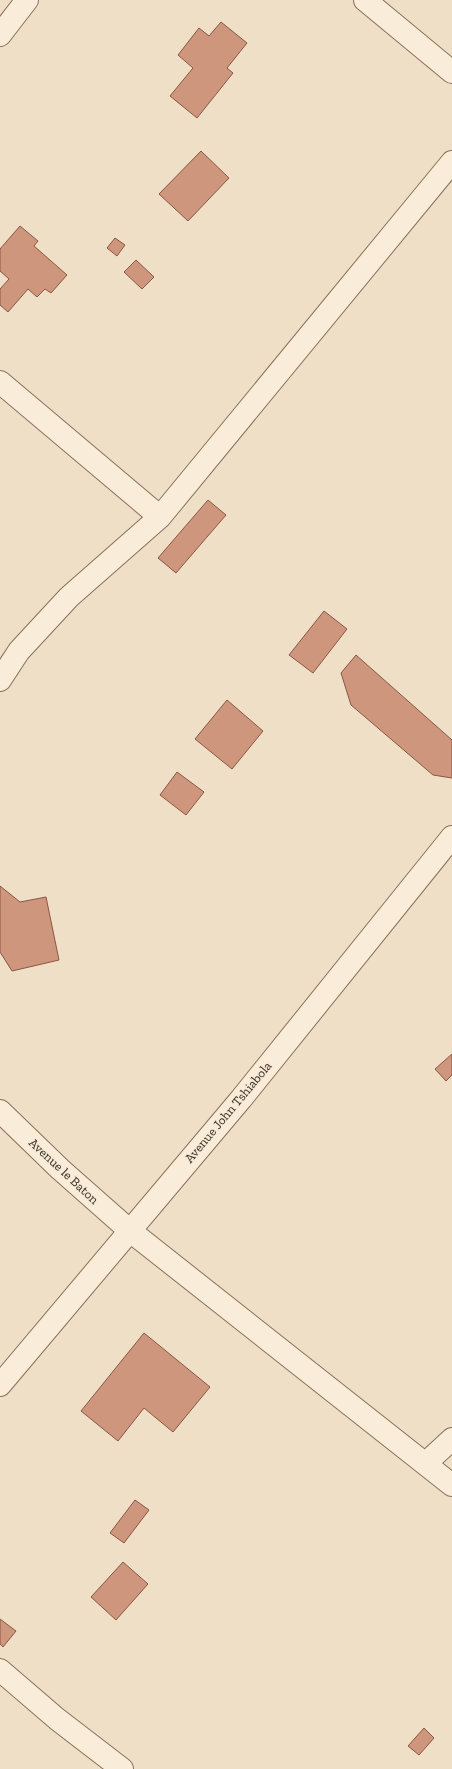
<svg xmlns="http://www.w3.org/2000/svg" width="452" height="1769" font-family="'Zilla Slab',serif">
<style>
.building{fill:#cd967d;stroke:#8a5742}
.lines{fill:none;stroke-linecap:round;stroke-linejoin:round}
.minor-casing{stroke:#8a705c;stroke-width:24}
.minor{stroke:#f9edda;stroke-width:22}
.labels{text-anchor:middle;dominant-baseline:central;stroke-width:3;stroke-linejoin:round;paint-order:stroke}
.street-label{font-size:13px;fill:#3b2a20;stroke:#f6ead6}
</style>
<rect width="100%" height="100%" fill="#efdfc7"/>
<path class="building" d="M221,22L247,43L227,68L233,73L197,118L170,96L193,68L178,55L199,28L209,36Z
M201,151L229,178L188,221L159,194Z
M20,226L38,241L34,246L67,275L51,293L45,289L37,297L28,289L8,312L0,305V289L9,279L0,271V249Z
M115,238L125,245L117,256L107,248Z
M136,260L154,277L142,289L124,272Z
M208,500L226,515L176,573L158,558Z
M324,611L347,629L313,673L289,655Z
M356,655L452,740V778L433,775L351,705L341,673Z
M227,700L263,731L232,769L195,739Z
M177,772L204,792L186,815L160,795Z
M0,886L20,902L46,897L59,960L12,971L0,952Z
M452,1054V1075L446,1081L435,1069Z
M144,1333L210,1387L173,1432L144,1408L118,1441L81,1411Z
M135,1500L149,1510L124,1543L110,1533Z
M123,1562L148,1584L116,1620L91,1597Z
M0,1619L16,1631L3,1647L0,1644Z
M424,1728L434,1738L419,1755L408,1746Z"/>
<g class="lines">
<g class="minor-casing">
<path id="minor" d="M365,0L452,72
M0,35L27,0
M0,382L160,517
M0,680L19,651L69,597L160,517L452,162
M0,1111L60,1169L129,1230L452,1485
M0,1385L241,1099L452,837
M426,1463L452,1439
M0,1670L57,1719L122,1769"/>
</g>
<use href="#minor" class="minor"/>
</g>
<g class="labels">
<g class="street-label">
<text transform="translate(228 1112) rotate(-50)">Avenue John Tshiabola</text>
<text transform="translate(64 1171) rotate(43)">Avenue le Baton</text>
</g>
</g>
</svg>
